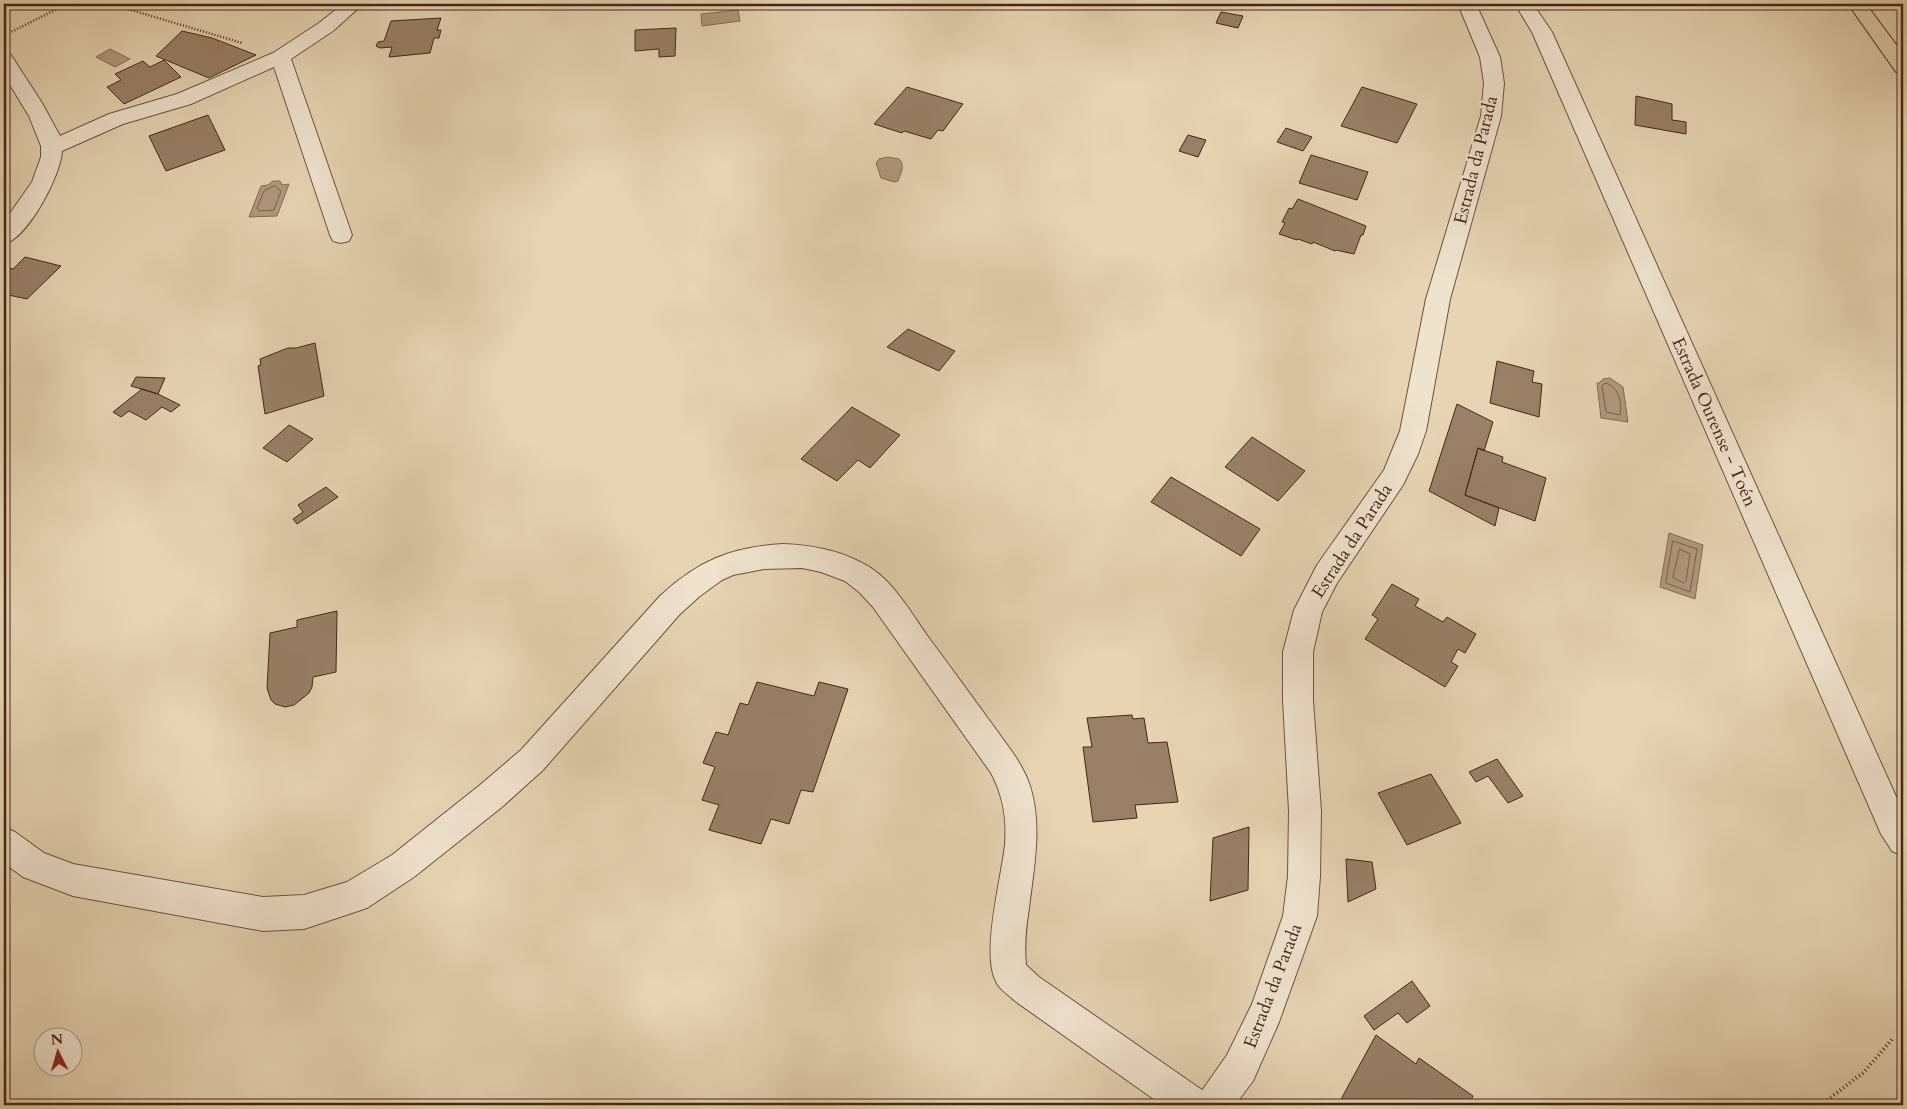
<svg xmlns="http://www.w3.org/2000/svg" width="1907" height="1109" font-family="Cardo,serif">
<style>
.water{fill:#b0997d;stroke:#866b53}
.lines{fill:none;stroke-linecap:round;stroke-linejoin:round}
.shore{stroke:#7b6049;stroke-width:1}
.building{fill:#998067;stroke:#462615}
.minor-casing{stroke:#6e523c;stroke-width:2}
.tertiary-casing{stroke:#6e523c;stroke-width:2}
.motorway-casing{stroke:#462615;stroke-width:2}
.path-far1{stroke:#462615;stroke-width:2.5;stroke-dasharray:1 2;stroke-linecap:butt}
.path{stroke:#462615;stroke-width:4;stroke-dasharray:1 3;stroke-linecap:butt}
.minor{fill:#efe3ce;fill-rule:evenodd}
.tertiary{fill:#efe3ce;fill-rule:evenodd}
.motorway{fill:#e6d4b3;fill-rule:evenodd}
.labels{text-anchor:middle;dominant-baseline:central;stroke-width:5;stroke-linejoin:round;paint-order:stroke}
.street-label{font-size:18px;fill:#462615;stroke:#efe3ce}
</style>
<rect width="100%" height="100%" fill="#e6d4b3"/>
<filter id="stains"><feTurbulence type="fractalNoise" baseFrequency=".004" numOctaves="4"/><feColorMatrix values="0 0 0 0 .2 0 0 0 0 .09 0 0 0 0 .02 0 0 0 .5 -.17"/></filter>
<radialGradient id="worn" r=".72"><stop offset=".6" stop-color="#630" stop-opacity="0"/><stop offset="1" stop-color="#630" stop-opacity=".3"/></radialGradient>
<path class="water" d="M738,10L740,21L702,26L701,14Z
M110,49L130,59L115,67L96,57Z
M888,157L899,159L902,163V170L898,181L894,182L881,178L876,163L879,159Z
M273,181H280L282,185L289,184L277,216L249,217L261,186L268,185Z
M1610,378L1623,387L1628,422L1601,418L1597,383H1599L1603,379Z
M1669,533L1703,545L1695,599L1660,587Z"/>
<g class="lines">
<path class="shore" d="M275,186L281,191L274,210L259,211L257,208L264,191Z
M1605,383C1619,386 1622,402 1620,415L1606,412L1602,387Z
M1673,541L1697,549L1690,592L1666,583Z
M1680,549L1690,554L1686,581L1684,583L1673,578Z"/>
</g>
<path class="building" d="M1221,12L1243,16L1238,28L1216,23Z
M441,18L437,30H441L439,38H434L430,53L389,57L392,47L380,48L376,46L378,42L384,41L391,21Z
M676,28L675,56L659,57V49L635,51V30Z
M182,31L212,38L256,55L209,78L156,56Z
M164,60L181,77L124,104L107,87L121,80L115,74L143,61L150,67Z
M907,87L963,104L943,131L938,130L931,139L904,131L902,133L874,124Z
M1362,87L1417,104L1397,143L1341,126Z
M1636,96L1672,104V120L1686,122V134L1635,125Z
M208,115L225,150L166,171L149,136Z
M1286,128L1312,137L1303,151L1277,142Z
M1188,135L1206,140L1198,157L1179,151Z
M1311,155L1368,172L1357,200L1299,183Z
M1298,199L1366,226L1363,235H1361L1354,254L1336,250L1335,251L1313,242L1312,244L1298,239L1297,240L1279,234L1285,223L1282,222L1289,208L1292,209Z
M25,257L61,266L27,299L4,294V273L9,268L13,269Z
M908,329L955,351L939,371L887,347Z
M315,343L324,396L265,414L258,366L261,365L260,359L288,348H296Z
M1497,361L1534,371L1532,382L1542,384L1539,417L1490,403Z
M136,377L165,378L158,394L131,386Z
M142,389L158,394L180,405L171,412L162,407L146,420L129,411L121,417L113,412Z
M1457,404L1493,422L1484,451L1478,448L1465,495L1499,508L1495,526L1429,491Z
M852,407L900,435L870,468L858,460L837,481L801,459Z
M289,425L313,439L287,462L263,448Z
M1252,437L1305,471L1278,501L1225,467Z
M1478,448L1503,457L1502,462L1546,478L1535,521L1465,495Z
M1171,477L1260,529L1241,556L1151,502Z
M326,487L338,497L297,524L293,519L303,512L298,505Z
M1392,584L1419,599L1415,606L1443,622L1447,617L1476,634L1465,653L1458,649L1451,662L1458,666L1445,687L1365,639L1378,619L1372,615Z
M337,611L336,672L313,677L312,687L309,693L294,705L285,707L275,704L271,700L267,688L270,633L297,627V620Z
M757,682L814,696L819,682L848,689L813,792L801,790L789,824L771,819L761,844L709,830L719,805L702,800L715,767L703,763L716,732L728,735L740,703L748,705Z
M1132,715L1133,719L1144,718L1148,743L1167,742L1178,802L1135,805L1137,818L1093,822L1083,747H1092L1087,718Z
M1497,759L1523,796L1508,803L1488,776L1476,782L1469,772Z
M1431,774L1461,823L1407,845L1378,793Z
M1249,827L1248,890L1210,901L1213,838Z
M1346,859L1372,862L1376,889L1348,902Z
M1412,981L1430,1006L1407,1023L1398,1013L1374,1030L1364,1016Z
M1376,1035L1416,1064L1419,1058L1473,1096L1469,1105H1342L1339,1103Z"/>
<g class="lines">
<g class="minor-casing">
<path id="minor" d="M343,4H363L333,31L291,59L352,235L349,241L341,243L333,241L330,235L274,67L191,104L123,124L62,151C61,175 28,238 4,244V222L32,182L41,157V146L29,116L4,75V53L11,55L42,103L60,136L109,114L177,94L273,53L319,23Z
M783,544C811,545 839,550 864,564C893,579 910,612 929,638C957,676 985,714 1013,753C1019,762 1025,772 1029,783C1043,823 1034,867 1029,908C1026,927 1024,945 1026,965L1039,977L1205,1092L1210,1105H1162L1015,1001C1010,996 1002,991 998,985C979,958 1002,877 1005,844C1007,820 1003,795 991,773L873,607L859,592L845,581L821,572L802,568L764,569L733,575L722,580L700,596L680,614L543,770L502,807L414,877L367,908L304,929L263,931L73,896L23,877L4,863V827L15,832L44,853L73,864L263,897L304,895L347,882L392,855L480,785L521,750L660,596C698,561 730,547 783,544Z"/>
</g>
<g class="tertiary-casing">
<path id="tertiary" d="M1458,4H1476L1500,57L1504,83L1501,116L1450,299L1426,431L1418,454L1403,485L1337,583L1322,612L1313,652V700L1321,811L1320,876L1317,916L1279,1022L1253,1081L1235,1105H1196L1201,1092L1227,1055L1252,1004L1283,916L1288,876L1289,811L1283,700V652L1294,610L1317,565L1384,470L1400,431L1426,299L1481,116L1484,83L1480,57Z
M1515,4H1533L1552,32L1903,812V856L1892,851L1881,834L1532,32Z"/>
</g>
<g class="motorway-casing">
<path id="motorway" d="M1848,4H1866L1903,54V74L1896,72Z"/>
</g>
<path class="path-far1" d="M111,4L242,43
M9,33L67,4"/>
<path class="path" d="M1821,1105L1864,1072L1893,1038"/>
<use href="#minor" class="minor"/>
<use href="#tertiary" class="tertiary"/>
<use href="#motorway" class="motorway"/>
</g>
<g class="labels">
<g class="street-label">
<text transform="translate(1476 160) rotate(-76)">Estrada da Parada</text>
<text transform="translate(1714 422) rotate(66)">Estrada Ourense - Toén</text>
<text transform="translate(1352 541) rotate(-57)">Estrada da Parada</text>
<text transform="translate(1273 986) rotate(-69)">Estrada da Parada</text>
</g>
</g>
<rect width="1907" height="1109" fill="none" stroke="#e6d4b3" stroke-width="20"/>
<rect x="5" y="5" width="1897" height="1099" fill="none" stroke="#462615" stroke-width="2.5"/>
<rect x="10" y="10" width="1887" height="1089" fill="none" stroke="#462615"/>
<g transform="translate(58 1052) rotate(355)"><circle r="24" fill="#efe3ce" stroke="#ab9784"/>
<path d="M0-4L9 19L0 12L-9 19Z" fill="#8f2418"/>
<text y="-8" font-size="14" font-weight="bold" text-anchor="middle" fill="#462615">N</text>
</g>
<rect width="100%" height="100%" filter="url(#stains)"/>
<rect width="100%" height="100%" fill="url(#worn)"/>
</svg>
